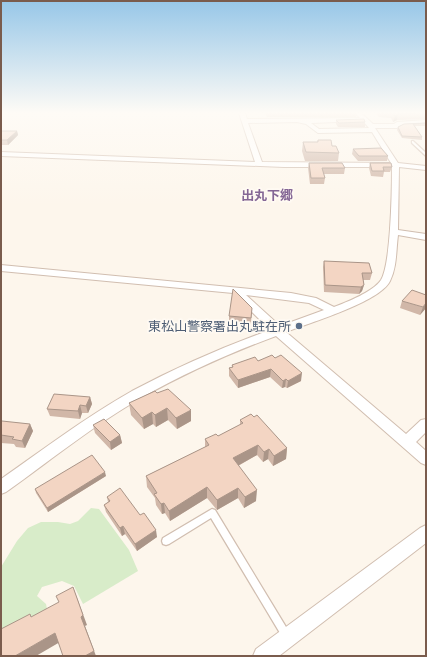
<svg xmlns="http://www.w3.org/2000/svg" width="427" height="657" font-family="Helvetica,'Noto Sans JP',sans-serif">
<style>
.green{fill:#d8ecc9}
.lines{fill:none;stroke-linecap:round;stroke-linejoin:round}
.service-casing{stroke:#d1beb0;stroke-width:2.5}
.minor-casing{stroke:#d1beb0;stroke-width:2}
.service{fill:#fff;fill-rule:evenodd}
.minor{fill:#fff;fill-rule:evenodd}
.wall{fill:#d1b7a8}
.shaded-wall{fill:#aa9588}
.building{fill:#f3d5c3;stroke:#aa9588}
.service-dot{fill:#5c6f8a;stroke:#fffaf3;stroke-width:1.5}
.labels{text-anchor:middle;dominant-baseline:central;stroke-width:3.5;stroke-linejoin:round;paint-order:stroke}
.far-quarter-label{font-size:13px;font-weight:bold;fill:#846695;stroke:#fffaf3}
.service-label{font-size:13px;fill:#4e5e75;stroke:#fffaf3;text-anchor:end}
</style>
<rect width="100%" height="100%" fill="#fdf6ec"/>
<path class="green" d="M91,508L99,509L129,550L138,571L83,604L74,586L62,581L42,587L37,596L46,604L48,614L1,652V567L17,541L28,528L41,522H58L70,524L78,521Z"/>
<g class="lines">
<g class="service-casing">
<path id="service" d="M413,141L426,153V156L412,143V141Z
M212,509L215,510L289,632L291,635L289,638L286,640L283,638L211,518L169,544L166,545L163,544L162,541L163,538Z"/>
</g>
<g class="minor-casing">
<path id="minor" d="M239,113H245L247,119L360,118L355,113H361L373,124H394L397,122L426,120V124L403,125L400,128H375L398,163L426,166V170L399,167L398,230L426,234V240L398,235C396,250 397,267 390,281C380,302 309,323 286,332L406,434L421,420L426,419V432L416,442L426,451V465L421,463L276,336C230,353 185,373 141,398C94,425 51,460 6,492L1,494V479C44,449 86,417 132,391C177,367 223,347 270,330L233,293L1,271V265L291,293L316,298L334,307C347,302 373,292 381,280C391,264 392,189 392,167H284L1,156V152L255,162ZM363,121L369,128L319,129L311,123ZM297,122L306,124L318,133L372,132L391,163L262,162L248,123ZM246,295L309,303L324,310L280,326Z
M426,525V543L279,656H253L256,649L420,528Z"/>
</g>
<use href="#service" class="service"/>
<use href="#minor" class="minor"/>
</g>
<path class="wall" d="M265,113H357L356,117H267Z
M376,113H426V119L397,120L393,122L391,118L379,117Z
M336,120L365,122V127H338L336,124Z
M426,123V126H415L422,137V140L402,138L397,130L398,127L404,124Z
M1,131H17L18,135L8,145H1Z
M318,140L332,146L339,153L338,161H305L302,151L303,142H317Z
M353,149L388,156L387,161H358L352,154Z
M309,163L345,168L344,174H324L325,178L324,184H310L308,168Z
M370,163L392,167L390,172H384L383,177L371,176L369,168Z
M324,261L372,273L370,280H363L364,285L362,291L359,294L324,292L323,267Z
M402,301L426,308L420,315L400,308Z
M252,308L251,324L229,322V316Z
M258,361L301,381L287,388L285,387L282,388L270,377L238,388L229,376V368L232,367V365Z
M155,391L191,421L177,429L168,420L156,427L153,424L144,429L131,415L129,403Z
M90,397L92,404L88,413H82L80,419L50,416L47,409Z
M240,420L287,448L286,459L273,466L268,459L263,462L257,455L238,466L256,501L244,508L238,498L217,510L207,498L170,521L165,513L162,514L156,505L155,498L147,487L146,476L205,447V439L218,436L240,425Z
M1,422L30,424L33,431L25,448L16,447L14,444L1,443Z
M93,425L120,435L122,443L111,450L95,433Z
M106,476L48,512L36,493L35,489Z
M107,497L157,537L137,551L125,534L122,536L106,512L104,505L108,502Z"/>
<path class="shaded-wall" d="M398,114L397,120L393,122L395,116Z
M17,131L18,135L8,145L7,140Z
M364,285L362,291L359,294L361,287Z
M426,303V308L420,315L423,307Z
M271,369L270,377L238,388V380Z
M302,373L301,381L287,388L288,381Z
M286,379L285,387L282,388L283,381Z
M90,397L92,404L88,413L86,406Z
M80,405L82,413L80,419L78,411Z
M167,408L168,420L156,427L155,415Z
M191,410V421L177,429L176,418Z
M152,412L153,424L144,429L142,418Z
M30,424L33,431L25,448L22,441Z
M120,435L122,443L111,450L110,442Z
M258,445L257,455L232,469L233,458Z
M287,448L286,459L273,466L274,456Z
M269,449L268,459L263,462L264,452Z
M105,472L106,476L48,512L47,508Z
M207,487V498L170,521L169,511Z
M238,488V498L217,510V500Z
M257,490L256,501L244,508L245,497Z
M164,503L165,513L162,514L161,504Z
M123,526L125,534L122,536L120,528Z
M156,530L157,537L137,551L135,544Z
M73,587L87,625L85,626L96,656H85Z
M55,633L60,642L36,656H15Z"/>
<path class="building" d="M393,113H416L398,114L395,116Z
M364,119L365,122L339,123L336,120Z
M426,123L413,124L422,137L402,136L398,127L404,124Z
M1,131H17L7,140H1Z
M318,140H331L332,146H336L339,153L306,152L303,142H318Z
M381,148L388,156H359L353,149Z
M309,163H342L345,168H322L325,178H311Z
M370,163H391L392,167H383L384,171H372Z
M324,261L369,263L372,273H362L364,285L361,287L325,285Z
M233,289L252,308L251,318L229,316Z
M412,290L426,295V303L423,307L402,301Z
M272,355L275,358L281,355L302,373L288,381L286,379L283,381L271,369L238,380L229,368L233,367L232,365L255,357L258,361Z
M168,389L191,410L176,418L167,408L155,415L152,412L142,418L129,403L155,391L157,393Z
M54,394L90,397L86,406L80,405L78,411L47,409Z
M251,414L254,417L257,415L287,448L274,456L269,449L264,452L258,445L233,458L257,490L245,497L238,488L217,500L207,487L169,511L164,503L161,504L154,494L157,493L146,476L209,445L205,439L216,434L218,436L243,423L240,420Z
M104,419L120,435L110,442L93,425Z
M2,421L30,424L22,441L12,439L14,437L1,435V422Z
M92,455L105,472L47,508L35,489Z
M120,488L140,515L144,513L156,530L135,544L123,526L120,528L104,505L110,501L107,497Z
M73,587L83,615L81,617L94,651L85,656H63L55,633L15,656H1V629L30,614L31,617L59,602L56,596Z"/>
<linearGradient id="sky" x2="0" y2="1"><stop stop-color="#97c7e8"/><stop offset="0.55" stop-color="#fefbf6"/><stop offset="1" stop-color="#fefbf6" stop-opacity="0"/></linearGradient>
<rect width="427" height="205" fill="url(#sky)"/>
<circle class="service-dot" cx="299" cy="326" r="4"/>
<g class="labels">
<g class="far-quarter-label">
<text x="267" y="195">出丸下郷</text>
</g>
<g class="service-label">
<text x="291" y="326">東松山警察署出丸駐在所</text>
</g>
</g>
<rect width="427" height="657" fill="none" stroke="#7a5c4d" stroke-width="4"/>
</svg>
